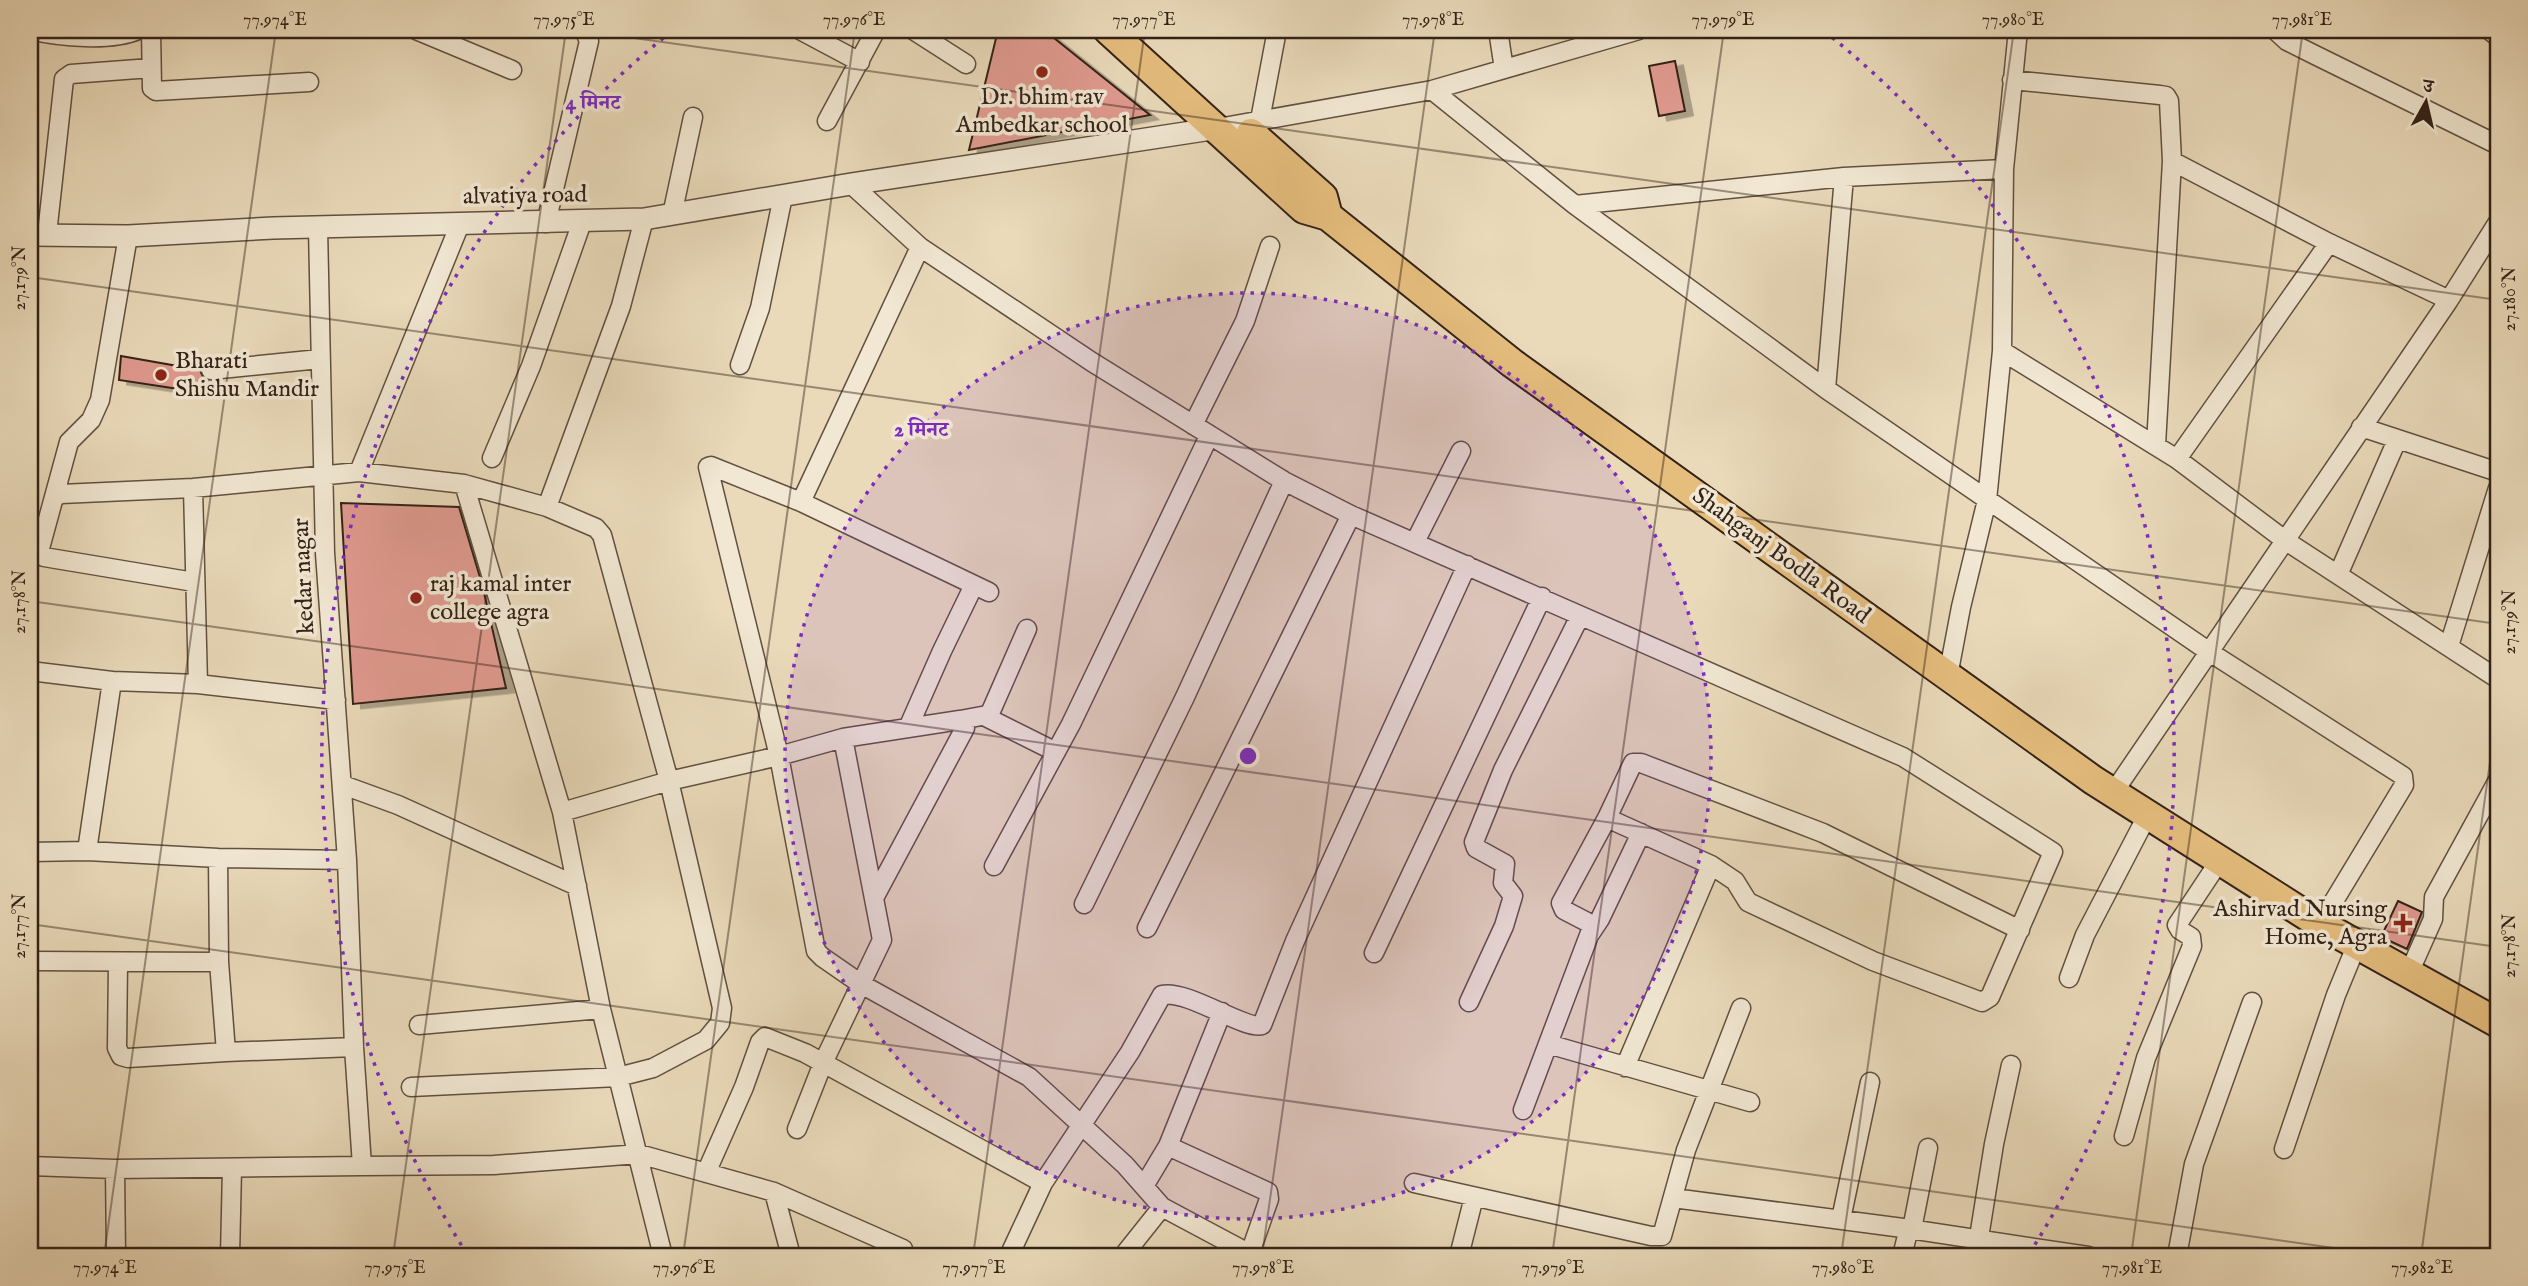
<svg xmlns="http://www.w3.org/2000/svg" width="2528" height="1286" font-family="'IM FELL English','Noto Serif Devanagari',serif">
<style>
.building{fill:#e09a8f;stroke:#332217;stroke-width:2;filter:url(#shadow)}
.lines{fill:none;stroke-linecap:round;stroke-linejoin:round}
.minor-casing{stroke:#615040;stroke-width:21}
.tertiary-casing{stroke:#615040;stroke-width:24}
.primary-casing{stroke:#332217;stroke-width:32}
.minor{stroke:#f1e7d2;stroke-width:18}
.tertiary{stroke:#f1e7d2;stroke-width:21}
.primary{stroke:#e5bd7d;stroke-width:28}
.ticks{fill:none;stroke:#332217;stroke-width:2;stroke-opacity:0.45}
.ring{fill:none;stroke:#7b2cbf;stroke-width:3.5;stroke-dasharray:3.5 7}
.poi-dot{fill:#8f2418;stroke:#f1e7d2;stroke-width:2.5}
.labels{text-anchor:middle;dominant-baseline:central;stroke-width:7;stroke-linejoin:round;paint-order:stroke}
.poi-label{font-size:24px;fill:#332217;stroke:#f1e7d2;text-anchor:start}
.street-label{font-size:24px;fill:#332217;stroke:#f1e7d2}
.centre{fill:#7b2cbf;stroke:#f1e7d2;stroke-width:3.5}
.ring-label{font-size:21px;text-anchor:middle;font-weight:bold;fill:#7b2cbf;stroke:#f1e7d2;stroke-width:7;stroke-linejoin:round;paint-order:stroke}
.neatline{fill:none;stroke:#332217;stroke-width:2.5}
.ticks-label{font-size:18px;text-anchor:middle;fill:#332217}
</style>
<defs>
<filter id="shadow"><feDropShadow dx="8" dy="4.5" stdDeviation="0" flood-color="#0004"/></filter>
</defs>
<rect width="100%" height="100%" fill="#eadaba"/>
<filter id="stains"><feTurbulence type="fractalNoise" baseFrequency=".00286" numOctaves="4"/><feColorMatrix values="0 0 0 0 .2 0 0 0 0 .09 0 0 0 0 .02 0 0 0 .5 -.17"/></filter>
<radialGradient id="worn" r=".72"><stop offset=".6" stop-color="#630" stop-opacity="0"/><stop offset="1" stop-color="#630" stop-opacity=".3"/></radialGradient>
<path class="building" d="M998,30H1044L1150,115L969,150Z
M1675,61L1685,111L1659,116L1649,66Z
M121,356L200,370L204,379L205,393L119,380Z
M341,503L459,507L482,584L506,688L353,704Z
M2398,901L2422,912L2407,949L2381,937Z"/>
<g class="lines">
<g class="minor-casing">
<path id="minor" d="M30,30C60,37 110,42 138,30
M151,30L152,88L156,91L309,82
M416,30L512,70
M800,30L860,62
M913,30L966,64
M1498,30L1504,69
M2275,30L2287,41L2315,55L2498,145
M2489,30L2498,37
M2012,80L2160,95L2166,96L2169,101L2172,161L2156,445
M1432,90L1575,205L1826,389L2208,651L2403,776L2404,785L2320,924
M1260,120L1277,30
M827,121L876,30
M1218,128L1432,90L1639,30
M2172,161L2329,243L2449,300
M2004,169L2018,30
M851,184L920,247L1092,362L1284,481L1351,515L1903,757L2053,852L1990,997L1982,1002L1873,961L1748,902L1735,881L1711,865L1607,818
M1575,205L1844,177L2004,169L2002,351L2177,459L2286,541L2498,679
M672,215L693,117
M546,223L589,41L584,30
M47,234L64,79L71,74L151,68
M128,236L100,400L91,420L69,442L39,552L44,557L194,582
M740,365L760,308L783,196
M211,370L320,359
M1826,389L1844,177
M1193,425L1245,321L1270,246
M2361,427L2498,472
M492,458L531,366L582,222
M2177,459L2329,243
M359,472L460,224
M464,484L562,812L601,1009L663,1256
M193,488L198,684
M55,497L61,494L193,488L359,472L464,484L547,507L596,528L602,535L669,781L722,1008L720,1023L706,1040L653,1068L618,1077L411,1087
M801,502L920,247
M547,507L621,306L644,219
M1415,542L1461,451
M2338,575L2397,440
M989,592L801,502L711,466L708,467L779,756L816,951L822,957L861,984L1029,1077L1125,1165L1162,1207L1250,1254
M2449,646L2498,488
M30,671L112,681L198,684L336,700
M1948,676L1961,607L1987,500L2002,351
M984,716L1056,752
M960,720L987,715L991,711L1027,629
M908,728L942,651L974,585
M343,785L398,805L577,886
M2113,793L2449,300L2498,222
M562,812L669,781L779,756L843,738L960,720L965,724V728L874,898
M87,851L112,681
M30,852L87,851L218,858L347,860
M994,866L1071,724L1209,436
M1084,904L1185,697L1284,481
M1147,928L1351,515
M1590,934L1600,919L1641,833
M1374,953L1542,597
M30,961L219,962L218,858
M118,963L117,1048L121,1056L128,1058L226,1052L219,962
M2409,973L2433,919L2434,897L2498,780
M2069,978L2085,935L2148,814
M1469,1002L1504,926L1513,896L1503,883L1505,864L1476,848L1474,842L1503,770L1580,616
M419,1025L601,1009
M1548,1044L1750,1102
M226,1052L354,1047
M1625,1067L1711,865
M1523,1110L1591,930L1589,923L1564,910L1561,903L1607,818L1633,763H1641L1823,833L2020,930
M797,1129L823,1063L882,940L843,738
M2124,1136L2146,1058L2192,946L2191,937L2180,930L2177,925L2220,860
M1168,1146L1268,1192L1269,1199L1249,1256
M2284,1149L2336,995L2357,944
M30,1166L115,1169L362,1166L354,1047L347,860L325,553L318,228
M362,1166L494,1165L639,1154L774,1192L903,1249
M115,1169L116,1256
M706,1173L744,1087L760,1042L765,1037L805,1053L1043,1183
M1414,1183L1651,1236H1662L1686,1150L1741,1008
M1144,1186L1168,1146L1222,1012
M774,1192L791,1256
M1673,1198L1903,1228L2088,1256
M1841,1219L1870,1082
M1912,1229L1928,1148
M230,1256L232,1168
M1009,1256L1043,1183L1130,1052L1162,995C1187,989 1246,1031 1262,1025L1295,941L1467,565
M1123,1256L1162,1207
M1459,1256L1474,1197
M1902,1256L1909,1228
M1976,1256L1994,1144L2011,1065
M2177,1256L2194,1164L2252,1002"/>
</g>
<g class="tertiary-casing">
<path id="tertiary" d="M30,235L128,236L273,228L644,219L851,184L1218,128"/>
</g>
<g class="primary-casing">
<path id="primary" d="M1108,30L1304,209L1328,216L1512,363L2093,780L2320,924L2498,1023
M1251,133L1323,197L1328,216"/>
</g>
<use href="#minor" class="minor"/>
<use href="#tertiary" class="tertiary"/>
<use href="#primary" class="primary"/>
</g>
<path class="ticks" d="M577,30L2498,300M30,277L2498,624M30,601L2498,947M30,924L2391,1256M30,1248L87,1256M104,1256L276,30M393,1256L566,30M683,1256L855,30M973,1256L1145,30M1262,1256L1435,30M1552,1256L1724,30M1841,1256L2014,30M2131,1256L2303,30M2421,1256L2498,705"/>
<circle cx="1248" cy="756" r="463" fill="#7b2cbf" fill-opacity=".12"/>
<g class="ring">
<circle cx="1248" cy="756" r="463"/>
<path d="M467 1254A926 926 0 0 1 672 31M1824 31A926 926 0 0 1 2029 1254"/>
</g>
<g class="poi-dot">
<circle cx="1042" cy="72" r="7"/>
<circle cx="161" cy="375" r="7"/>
<circle cx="416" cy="598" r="7"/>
<path d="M2399.5 912.5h7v7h7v7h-7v7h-7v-7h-7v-7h7z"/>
</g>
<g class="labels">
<g class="poi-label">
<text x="1042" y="97" text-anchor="middle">Dr. bhim rav<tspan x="1042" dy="28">Ambedkar school</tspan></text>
<text x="175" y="361">Bharati<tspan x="175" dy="28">Shishu Mandir</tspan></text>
<text x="430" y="584">raj kamal inter<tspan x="430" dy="28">college agra</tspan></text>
<text x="2387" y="909" text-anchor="end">Ashirvad Nursing<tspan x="2387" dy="28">Home, Agra</tspan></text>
</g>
<g class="street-label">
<text transform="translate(525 196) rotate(-1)">alvatiya road</text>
<text transform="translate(1781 556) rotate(36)">Shahganj Bodla Road</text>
<text transform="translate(304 576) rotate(-93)">kedar nagar</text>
</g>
</g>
<circle cx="1248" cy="756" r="10" class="centre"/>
<g class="ring-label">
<text x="593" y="109">4 मिनट</text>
<text x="921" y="436">2 मिनट</text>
</g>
<rect width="2528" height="1286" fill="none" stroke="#eadaba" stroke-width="77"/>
<g transform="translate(2426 102) rotate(8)" stroke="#f1e7d2" stroke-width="5" paint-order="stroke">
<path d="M0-5L12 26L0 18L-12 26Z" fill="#332217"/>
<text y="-10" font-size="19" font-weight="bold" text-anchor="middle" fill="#332217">उ</text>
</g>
<rect x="38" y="38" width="2452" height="1210" class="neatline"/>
<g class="ticks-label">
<text x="275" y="25">77.974°E</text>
<text x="564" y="25">77.975°E</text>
<text x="854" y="25">77.976°E</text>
<text x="1144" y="25">77.977°E</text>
<text x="1433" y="25">77.978°E</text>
<text x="1723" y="25">77.979°E</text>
<text x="2013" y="25">77.980°E</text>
<text x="2302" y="25">77.981°E</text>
<text transform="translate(19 278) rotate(-90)" y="6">27.179°N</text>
<text transform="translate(2509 299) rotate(-90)" y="6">27.180°N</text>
<text transform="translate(19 602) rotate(-90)" y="6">27.178°N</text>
<text transform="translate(2509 622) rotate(-90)" y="6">27.179°N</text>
<text transform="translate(19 926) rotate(-90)" y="6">27.177°N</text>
<text transform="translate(2509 946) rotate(-90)" y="6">27.178°N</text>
<text x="105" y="1273">77.974°E</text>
<text x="395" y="1273">77.975°E</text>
<text x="684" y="1273">77.976°E</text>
<text x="974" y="1273">77.977°E</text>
<text x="1263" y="1273">77.978°E</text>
<text x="1553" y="1273">77.979°E</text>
<text x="1843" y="1273">77.980°E</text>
<text x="2132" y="1273">77.981°E</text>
<text x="2422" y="1273">77.982°E</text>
</g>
<rect width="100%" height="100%" filter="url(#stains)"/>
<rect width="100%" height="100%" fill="url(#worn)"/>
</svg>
